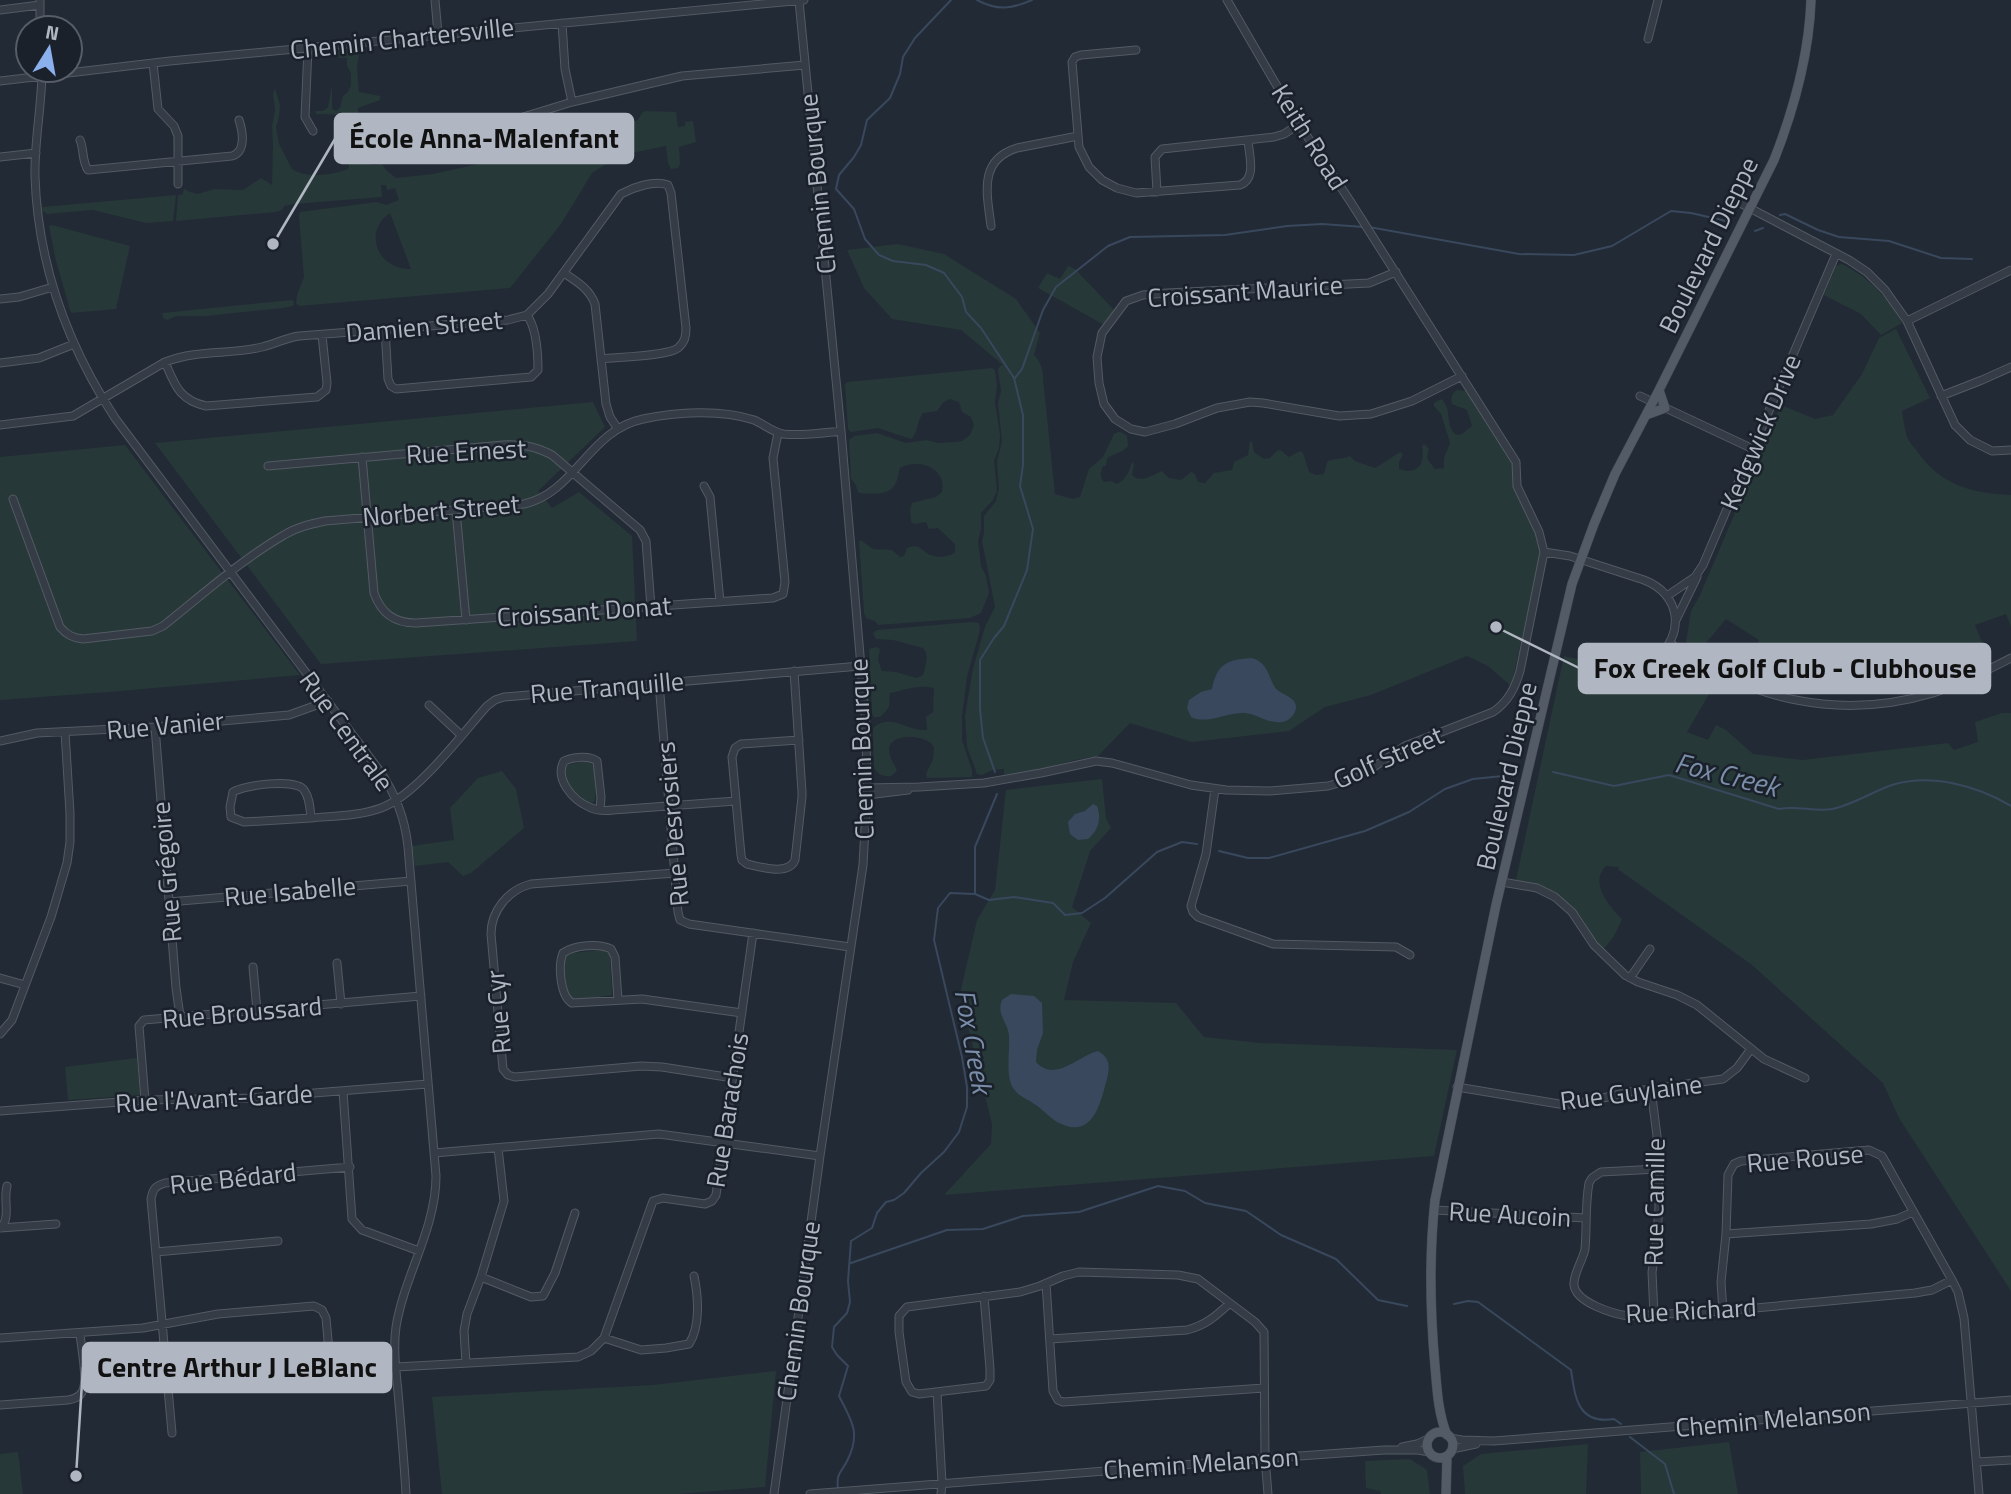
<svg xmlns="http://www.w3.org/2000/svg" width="2011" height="1494" font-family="'Titillium Web',sans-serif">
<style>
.green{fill:#273838;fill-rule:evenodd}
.water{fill:#39485d}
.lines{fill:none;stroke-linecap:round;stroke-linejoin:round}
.stream{stroke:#39485d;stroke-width:2}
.minor-casing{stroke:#535a64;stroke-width:9}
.major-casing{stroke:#3f454f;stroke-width:10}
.minor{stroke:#353c46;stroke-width:7}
.major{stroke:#535b66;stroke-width:9}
.labels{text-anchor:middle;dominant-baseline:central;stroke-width:5;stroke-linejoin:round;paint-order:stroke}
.street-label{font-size:26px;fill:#b0b7c2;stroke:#1b212a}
.water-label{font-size:28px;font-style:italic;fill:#7b8ea9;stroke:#1b212a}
.leader{fill:none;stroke:#b0b7c2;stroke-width:2.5}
.callout-dot{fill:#b0b7c2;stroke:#1b212a;stroke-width:2.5}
.callout{fill:#b0b7c2;stroke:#b0b7c2;stroke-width:2.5}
.callout-label{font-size:28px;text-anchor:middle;font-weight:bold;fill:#111}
</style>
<rect width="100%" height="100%" fill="#222a35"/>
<path class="green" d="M354,48L357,49L359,54L357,67L359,92L380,96V100L358,108C359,118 357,121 355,130C352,142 363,159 373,165L382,164L386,170L396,178L433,174L524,154C533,153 540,148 549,148C556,148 561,152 568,152L573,150L574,138L592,132L594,125L601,130L612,123L632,122L638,120L642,113L646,111L676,112L678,127L685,126V122L693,121L696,142L679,147L680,164L678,168L671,169L668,163L666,146L621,155L592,173L561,224L510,288L299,306L296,303L297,295L304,277L299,216L300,212L377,202L386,205L399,200L395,188L387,190L386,185H381L382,197L294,204L284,206L282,210L276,212L176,221L178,195H182L184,189L190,192L198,194L214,189L243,190L261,178L272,185L273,145L272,126L275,110L273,94L275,88L280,105L279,117L276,127L279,144L292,169C307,179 333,175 348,169C352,160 343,152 344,142L349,143L350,136L347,135V115L316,114L315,111H323L328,107L332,85V109L336,111L340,108L343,96L348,92L351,85V73L347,66V58H339L337,52L338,50ZM390,213L411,269C378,270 362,232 390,213Z
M176,195L173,221L146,223L93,210L47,214L43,211L42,207Z
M52,225L130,246L116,309L71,313L56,261L49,226Z
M898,244L944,254L1016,299L1040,333L1034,355C1040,360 1044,372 1043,379L1055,494L1073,499L1080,497L1089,469L1103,457L1114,434L1118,432L1123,433L1127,436L1128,446C1122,454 1114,452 1107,459L1106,466H1103C1100,472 1100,478 1104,482L1111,481L1117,484C1127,478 1129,472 1132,462L1134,464L1132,475C1141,484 1152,475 1162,471L1169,478L1181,480L1191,472L1195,474L1198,482L1205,483L1214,473L1232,470L1234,462L1248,455L1250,441L1252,442L1254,452L1264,459L1270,458L1278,450L1282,451L1289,457L1300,451L1303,453L1309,472L1316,475L1324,474L1327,462C1332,458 1342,460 1350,456L1355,461L1375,468L1400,452L1403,454L1399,462V469C1418,475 1425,465 1422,446L1424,444L1429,449C1425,461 1429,460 1435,469L1444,468V458L1450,443L1441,414L1434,406V403L1441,399C1453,408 1444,424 1456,435L1462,434L1472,426L1467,410L1452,404C1450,398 1452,393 1457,390L1467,391L1513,464V487L1536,535L1539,543L1540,559L1511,686L1488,666L1467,656L1371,695L1325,707L1289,731L1192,742L1130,723L1098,756L1075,760L1046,768L1004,775V769L993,770L982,775L977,774L967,747L965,716L973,668L985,627L995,607L982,541L984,533V516L996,501L999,489L997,462L1002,441L998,403L1001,391L998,370L1000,366L1003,365L961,330L892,319L864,288L847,250Z
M1842,264C1870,278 1887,297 1902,323L1881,335L1861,314L1824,295L1836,266Z
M1068,266L1075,269L1116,312L1106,326L1038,288L1047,273L1060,279Z
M292,300L294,302L293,306L283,308L206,316H177L167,320L163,318L162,313Z
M1896,329L1930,398L1902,411C1903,418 1904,426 1906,433C1907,440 1913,446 1917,451C1941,486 1972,493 2011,495V627L2006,614L1975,625L1988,657L1946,681L1926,644L1857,650V669L1816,665L1796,660L1789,689L1748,672L1759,640L1726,619L1706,643L1710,650L1716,651V657L1713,658L1702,649L1686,642L1691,611L1700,595L1781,405L1815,419L1833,415L1862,374L1879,338Z
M992,368L995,370L997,386L995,402L1000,435L999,448L994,461L997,491L993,500L981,513V529L978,541L981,566L986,576L989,593L981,613L970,618L878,625L875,621L866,618L864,613L859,541H862L873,549L892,550L900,557L904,556L907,548C922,542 921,553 934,556C939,558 946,556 951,555L955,552V544L938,528L929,529L926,522L914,524L911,521L910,510L912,503L936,497L942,492C947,467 918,458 900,468C898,474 898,481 894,486C887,496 869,494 859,493L855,484L851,478L849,440L854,436L877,433L906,443L927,440L938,443L955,442L962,441L970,435L974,425L971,417L962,412L959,402L950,399L944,402L937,411L923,413C917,420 918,433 911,439L878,428L851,432L848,429L845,384L848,382Z
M593,402L605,427L538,491L552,508L579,492L632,536L637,641L321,664L155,443Z
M125,445L300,675L109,692L0,700V457Z
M971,622L979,623L980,630L967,677L962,716V740L972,770V777L927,778L926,774L933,759L934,747C927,734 889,732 889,750C889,758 895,764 897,771L891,776C882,777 876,774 874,766L873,728C891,712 907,732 927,730L926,717L933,712L934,690L933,688C919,684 904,690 890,693C888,705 893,706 880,717H874L872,713L869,649L876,647L880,649L878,660L882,671L896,672L916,678L923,675C925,667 930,655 923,648L893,640L876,639L873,633L877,630Z
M1669,653H1675L1718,679L1687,732L1708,740L1716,725L1726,730L1753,754L1803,760L1948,743L1954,750L1978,742L1975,722L2002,713H2011V1291L1899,1118L1883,1083L1752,965L1619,870L1618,867L1606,866C1589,883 1609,906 1622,919L1614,936L1603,950C1594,940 1589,928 1581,917C1565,894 1542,885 1516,880L1564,656C1603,664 1635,681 1669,653Z
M587,761C589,762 592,763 593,765C597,771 597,796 594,802L590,803C577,795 561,781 567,765Z
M502,771L516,789L524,828L471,873L463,876L448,862L415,866L412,846L454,840L450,808L478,778Z
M1102,779L1106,818L1111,828L1090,851L1072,907L1091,923L1073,962L1064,1000L1176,1003L1204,1037L1260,1043L1457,1050L1434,1156L944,1195L991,1144L992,1124L960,994L977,920L995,890L1006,790Z
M602,950L609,953L610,957L612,995L576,1000L570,998C567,991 562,963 566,957C567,955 569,954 570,953Z
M137,1058L140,1095L68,1100L65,1067Z
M776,1371L765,1487L679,1494H442L432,1397L653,1385Z
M1729,1442L1738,1494H1641L1640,1452Z
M1588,1444L1586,1494H1465L1463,1466L1481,1454Z
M18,1452L23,1494H0V1454Z
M1410,1459L1427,1470L1430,1494H1381L1380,1491L1366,1488L1365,1461Z"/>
<path class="water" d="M1251,658C1266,661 1268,674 1274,686C1279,695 1297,696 1296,708C1295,715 1289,721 1282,722C1268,724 1257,714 1245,713C1227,712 1207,725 1191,717L1187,708L1189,700L1201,692L1212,689C1217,665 1225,660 1251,658Z
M1093,804L1097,806C1102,819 1098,831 1088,839L1078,840L1070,834L1068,822L1075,814L1085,811Z
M1011,994L1034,996L1042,1003L1043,1033L1037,1050L1036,1062C1055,1083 1078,1056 1098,1051C1110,1058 1110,1066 1107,1079C1100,1104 1093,1141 1057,1122C1049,1117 1043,1110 1036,1105C1027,1099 1015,1095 1011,1084C1006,1071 1010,1050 1009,1036C1008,1022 996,1015 1002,1000Z"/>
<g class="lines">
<path class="stream" d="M951,0L915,38L903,57L900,74L890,98L867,120L861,145L854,157L839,175L836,189L854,209L865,239L879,255L893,261L926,265L944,273L962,297L966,312L981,328L1014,378L1023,415V465L1020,486L1033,529L1027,570L1004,626L994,638L980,660V709L983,738L995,772
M977,0C998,11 1011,9 1032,0
M1780,215L1785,214L1818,230L1839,237L1889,241L1941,258L1972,259
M1369,227L1519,254L1574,255L1612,246L1671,211L1691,213L1726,221
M1755,231L1763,228
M1015,378L1022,369L1043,310L1056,287L1108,246L1130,237L1225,235L1287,226L1322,224L1364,227
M1553,772L1614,786L1669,775L1779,809C1796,805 1814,812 1832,809C1850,806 1874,791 1892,785C1931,773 1978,786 2011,806
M1219,851L1248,858H1269L1365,831L1409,812L1445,789L1473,779L1503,776
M975,893V847L997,794
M851,1263L947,1230L983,1229L1023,1216L1079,1212L1158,1186L1185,1191L1205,1203L1246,1211L1281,1235L1336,1259L1378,1300L1407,1306
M1454,1304L1468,1301L1478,1302L1571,1370C1575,1396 1577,1425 1614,1419L1621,1424
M1630,1437L1665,1464L1674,1494
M838,1489C836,1471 842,1473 848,1459C861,1432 851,1420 839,1396L848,1366L837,1355L832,1347L834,1327L847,1313L850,1302L848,1281L851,1241L872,1228L877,1213L886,1202L894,1200L904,1193L921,1173L944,1152L959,1132L967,1107V1087L962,1057L934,940L938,908L950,893L975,894L989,900L1014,897L1053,903L1065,915L1082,913L1105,898L1157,852L1182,842L1197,844"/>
<g class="minor-casing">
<path id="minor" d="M40,0V28
M435,0L438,34
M0,10L40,5
M562,23L565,69L572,102
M1648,39L1658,0
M308,48L305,117L313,131
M1136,50L1081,55L1075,57L1072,62L1079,147L1089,167L1102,180L1117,188L1136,193L1240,185C1257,179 1249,155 1248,140
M153,63L158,109L174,126L178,136V184
M42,70C42,106 34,141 35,177C38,264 68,346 115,418L379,770C396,794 405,818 408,847L436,1176C436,1229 404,1276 396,1327C393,1348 396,1371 398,1392C401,1426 404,1460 406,1494
M0,81L170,61L804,0
M391,133L504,123L572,102L682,76L805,65
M80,140C84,149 82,162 88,170L232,156C246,152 243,132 239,120
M0,157L36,153
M1157,192L1155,157L1162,149L1274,137L1284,134L1299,124
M1740,203L1849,260L1867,272L1885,290L1907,321L1955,425L1970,440L1992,451L2011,450
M991,226C987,194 978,160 1017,148L1078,136
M1396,272L1369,283L1167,293L1143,295L1126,301L1102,333L1097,357L1099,383L1104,404L1115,419L1131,429L1145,432L1175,424L1217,408L1250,402L1263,403L1339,416L1371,414L1412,401L1462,376
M564,273C577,282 589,288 595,304L606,404L610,417L618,429
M0,299L19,297L53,287
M1907,321L2011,270
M385,330L388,379L391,386L396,389L531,377L538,370C538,353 537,329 527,315
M165,362C175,385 179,400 206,406L317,397L326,390L327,383L322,335
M0,363L39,358L74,344
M1640,396L1753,449
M1941,396L1982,380L2011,367
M0,425L73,416L165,362C199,349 229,355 262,347C275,344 285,338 299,336L508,320L527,315L548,294L621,194C634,187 654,180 668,185L671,193L686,328C686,336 685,342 678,348C668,356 617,357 601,359
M362,457L374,593C381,613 394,623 416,623L773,598L783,594L785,582L773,458L778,433
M268,466L503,445C521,444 535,446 552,455L640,530L646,541L651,607
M704,486L710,497L720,602
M13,499L60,627C67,635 73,638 83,639L152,631L163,626C202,595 241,560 284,535C297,527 311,524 325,521L524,504C575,493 589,430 643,419C676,412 721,409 754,420C764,424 772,432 783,434C802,436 822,433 841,431
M456,510L466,620
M1544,552L1570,556L1644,580C1681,594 1686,635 1655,659
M1667,596L1695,577L1703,565L1836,254
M1676,620L1697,577
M1670,643C1747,700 1840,721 1933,693C1960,684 1986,671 2011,658
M794,671L802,792V797L795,860C788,876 761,867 747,864L742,860L741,855L732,757L735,748L741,744L799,740
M659,683L678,912L680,920L689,924L850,947
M429,705L461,735
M155,727L176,988L180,1016
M0,741L37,733L155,727L289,715L328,701
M867,788L919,787L984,783L1041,773L1096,761L1112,763L1191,785L1226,790L1269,791L1328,786L1359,777L1405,746L1493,712C1508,702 1515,688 1520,671L1544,552L1539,532L1517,486L1516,462L1350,201L1299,124L1227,0
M1215,789L1206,854L1191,906L1193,912L1198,917L1273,944L1396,947L1410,955
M867,795L908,790
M600,810L601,797L597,761C589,755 573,757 564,761C554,779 573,800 589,807C597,811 605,811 613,810L736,801
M311,818C310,809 310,798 304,790C296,778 244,785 233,792L230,807L231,817L244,822L311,818C333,816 360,816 381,808C417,795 461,735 487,706L495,700L504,697L860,666
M675,873L531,884C508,890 491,911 491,934L503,1069L508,1075L515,1077L641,1066L662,1067L733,1078
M1502,882L1537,888L1555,897L1572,912L1594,945L1625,975L1638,982L1677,995L1697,1005L1764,1059L1805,1078
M169,902L411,881
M337,963L341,1004
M253,967L257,1011
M0,978L25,985
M1630,978L1650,949
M618,1000L615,957L611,949C599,943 574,945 563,953C558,965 560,996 572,1003L642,999L742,1013
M0,1034L12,1020L51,917L67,863L70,842V813L65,732
M1457,1087L1559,1104H1577L1629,1092L1723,1079L1737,1068L1751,1049
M1651,1089L1657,1136L1659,1207L1656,1247L1652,1272L1654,1315
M343,1091L352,1219L362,1230L419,1251
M145,1100L139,1026L144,1020L421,996
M0,1111L147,1100L251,1098L428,1084
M434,1153L659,1134L820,1156
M1658,1169L1601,1172L1592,1178L1589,1183C1585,1205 1587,1227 1585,1249C1583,1260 1573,1274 1574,1285C1576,1303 1614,1314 1628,1316L1723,1311L1915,1293L1932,1290L1952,1280
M1434,1210L1586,1218
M0,1228L56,1224
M1,1228C11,1216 3,1200 7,1186
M1726,1234L1871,1224L1897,1219L1913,1212
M156,1252L278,1241
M481,1277L531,1297L543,1296L555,1273L575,1213
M1046,1283L1053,1391L1058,1400L1063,1402L1264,1388
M984,1296L990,1369V1380L986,1386L919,1394L912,1392L906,1382L899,1332V1316L907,1307L1020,1292L1040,1286L1063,1276L1079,1272L1178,1275L1198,1279L1255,1322L1264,1332L1265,1458L1268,1494
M1723,1311L1721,1282L1726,1234L1728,1175L1734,1164L1741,1161L1869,1150L1882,1156L1952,1280L1958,1292L1964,1318L1979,1494
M0,1338L143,1328L218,1314L314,1306L322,1310L326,1318L331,1373
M604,1338L641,1350L666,1348L689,1344C701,1326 698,1295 694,1276
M1050,1339L1187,1330C1206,1325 1216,1316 1230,1303
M466,1363L464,1331L467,1314L481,1277L504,1201L498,1148
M238,1382L396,1367L578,1357L591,1351L604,1338L653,1201L663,1198L705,1204L712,1201L716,1195L753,933
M937,1392L942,1483L941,1494
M0,1405L68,1400C73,1399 79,1398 82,1392C89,1382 81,1347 80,1334
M172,1433L151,1199C153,1189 155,1186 165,1183L350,1167
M1450,1438L1462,1440L1494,1441L2011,1400
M1402,1447L1417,1444L1428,1439
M1452,1449L1476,1444
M1977,1462L2011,1460
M774,1494L820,1156L863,865L867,791L866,726L841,431L799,1
M810,1494L1271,1458L1384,1450H1418L1429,1452"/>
</g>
<g class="major-casing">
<path id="major" d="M1646,415L1665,408L1659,390
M1427 1445a13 13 0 1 1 26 0a13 13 0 1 1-26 0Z
M1447,1435C1438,1413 1437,1389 1435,1366C1430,1310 1429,1255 1435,1200L1496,905L1572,584L1594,524L1615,474L1659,390L1774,160C1794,109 1809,56 1811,0
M1446,1494L1447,1456"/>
</g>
<use href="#minor" class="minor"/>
<use href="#major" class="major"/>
</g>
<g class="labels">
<g class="street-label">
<text transform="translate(402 38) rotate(-6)">Chemin Chartersville</text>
<text transform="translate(1310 137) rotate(58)">Keith Road</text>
<text transform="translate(817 184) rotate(-96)">Chemin Bourque</text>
<text transform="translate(1708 245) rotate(-64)">Boulevard Dieppe</text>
<text transform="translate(1245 291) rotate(-4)">Croissant Maurice</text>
<text transform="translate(424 326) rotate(-5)">Damien Street</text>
<text transform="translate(1760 432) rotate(-67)">Kedgwick Drive</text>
<text transform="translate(466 451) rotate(-3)">Rue Ernest</text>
<text transform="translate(441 510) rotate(-5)">Norbert Street</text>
<text transform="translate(584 611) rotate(-4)">Croissant Donat</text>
<text transform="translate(607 687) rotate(-5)">Rue Tranquille</text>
<text transform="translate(165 725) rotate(-5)">Rue Vanier</text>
<text transform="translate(347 731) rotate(54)">Rue Centrale</text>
<text transform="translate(861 749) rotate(-92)">Chemin Bourque</text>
<text transform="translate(1388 757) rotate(-24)">Golf Street</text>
<text transform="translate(1506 776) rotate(-77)">Boulevard Dieppe</text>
<text transform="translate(672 824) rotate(-95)">Rue Desrosiers</text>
<text transform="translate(166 872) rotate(-95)">Rue Grégoire</text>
<text transform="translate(290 891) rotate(-5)">Rue Isabelle</text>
<text transform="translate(242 1012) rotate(-5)">Rue Broussard</text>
<text transform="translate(498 1012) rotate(-95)">Rue Cyr</text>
<text transform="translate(1631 1092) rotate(-7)">Rue Guylaine</text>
<text transform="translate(214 1098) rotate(-3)">Rue l'Avant-Garde</text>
<text transform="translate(727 1110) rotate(-81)">Rue Barachois</text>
<text transform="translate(1805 1158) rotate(-5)">Rue Rouse</text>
<text transform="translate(233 1178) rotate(-6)">Rue Bédard</text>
<text transform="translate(1654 1202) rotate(-89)">Rue Camille</text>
<text transform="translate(1510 1214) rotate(3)">Rue Aucoin</text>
<text transform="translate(1691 1310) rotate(-3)">Rue Richard</text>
<text transform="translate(798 1311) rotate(-82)">Chemin Bourque</text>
<text transform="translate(1773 1419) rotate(-5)">Chemin Melanson</text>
<text transform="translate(1201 1463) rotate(-4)">Chemin Melanson</text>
</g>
<g class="water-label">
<text transform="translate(1727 774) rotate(14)">Fox Creek</text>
<text transform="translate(974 1041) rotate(80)">Fox Creek</text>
</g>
</g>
<path class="leader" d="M273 244L335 139M1496 627L1579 668M76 1476L83 1367"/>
<g class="callout-dot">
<circle cx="273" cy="244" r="7"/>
<circle cx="1496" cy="627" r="7"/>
<circle cx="76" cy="1476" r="7"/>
</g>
<g class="callout">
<rect x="335" y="114" width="298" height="49" rx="7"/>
<rect x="1579" y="644" width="411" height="49" rx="7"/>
<rect x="83" y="1343" width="308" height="49" rx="7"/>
</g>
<g class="callout-label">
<text x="484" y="148">École Anna-Malenfant</text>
<text x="1785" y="678">Fox Creek Golf Club - Clubhouse</text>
<text x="237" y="1377">Centre Arthur J LeBlanc</text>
</g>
<g transform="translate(49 49) rotate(11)"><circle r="33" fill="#1b212a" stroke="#575d67" stroke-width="2"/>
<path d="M0-5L12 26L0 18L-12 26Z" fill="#8ab0ed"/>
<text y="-10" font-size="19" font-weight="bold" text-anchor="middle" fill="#b0b7c2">N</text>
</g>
</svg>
